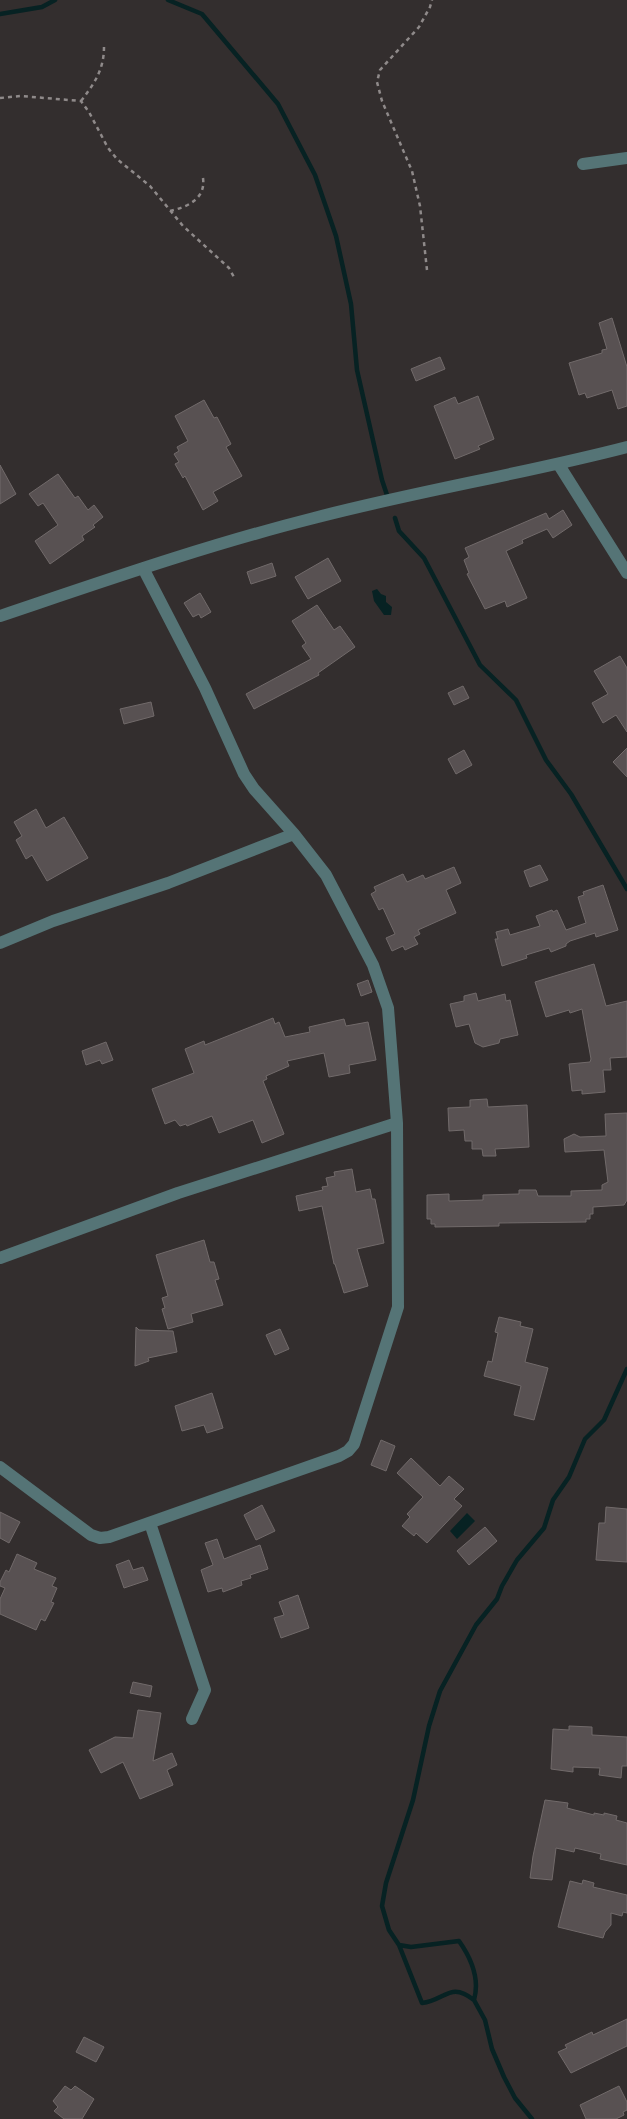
<svg xmlns="http://www.w3.org/2000/svg" width="627" height="2119" font-family="Lato,sans-serif">
<style>
.water{fill:#072223}
.lines{fill:none;stroke-linecap:round;stroke-linejoin:round}
.stream{stroke:#072223;stroke-width:4.5}
.building{fill:#585152;stroke:#716a6a}
.path{stroke:#8f8a8a;stroke-width:2.5;stroke-dasharray:4 4;stroke-linecap:butt}
.street{stroke:#557476;stroke-width:12}
</style>
<rect width="100%" height="100%" fill="#332e2e"/>
<path class="water" d="M377,589L381,594L386,596V602L392,607L391,615H384L374,601L372,591Z
M467,1513L475,1521L457,1539L450,1531Z"/>
<g class="lines">
<path class="stream" d="M168,0L202,14L278,104L315,175L336,236L351,304L357,370L382,480L387,495
M0,14L42,7L55,0
M395,518L399,531L424,558L480,665L516,700L546,760L571,794L627,889
M399,1945L422,2003C446,2000 450,1981 474,2000
M532,2119L515,2098L504,2077L492,2049L485,2020L474,2000C480,1979 471,1958 459,1941L411,1947L399,1945L389,1930L382,1906L386,1883L413,1800L429,1726L440,1691L476,1625L497,1599L502,1586L517,1560L544,1528L553,1500L569,1477L585,1439L604,1420L627,1369"/>
</g>
<path class="building" d="M612,318L627,367V406L618,409L612,390L587,398L585,393L579,395L569,363L602,353V350L607,349L599,323Z
M440,357L445,369L416,381L411,369Z
M478,396L494,439L478,446L480,449L455,459L434,406L455,397L458,404Z
M204,400L214,418L217,417L231,444L226,447L242,476L213,492L218,501L203,510L185,476L183,478L175,464L179,462L174,454L179,451L177,447L188,441L175,416Z
M0,465L16,494L0,504Z
M58,474L75,498L78,496L88,510L94,505L103,517L93,525L95,527L82,536L84,540L50,564L35,541L58,525L43,503L38,506L29,494Z
M563,510L572,525L553,538L547,529L522,540L523,543L506,551L527,598L507,607L505,601L485,609L467,574L469,573L464,560L469,557L465,548L546,513L549,519Z
M328,558L341,581L308,599L295,577Z
M272,563L276,576L251,584L247,572Z
M200,593L211,612L201,618L199,614L193,617L184,603Z
M317,605L334,630L340,626L355,647L318,673L319,675L254,709L246,694L311,659L302,646L306,643L292,621Z
M620,656L627,668V732L616,715L603,723L592,703L608,694L594,671Z
M463,686L469,698L454,705L448,693Z
M151,702L154,716L124,724L120,709Z
M627,748V777L613,762Z
M464,750L472,765L456,774L448,759Z
M36,809L46,828L64,817L88,858L47,881L32,855L26,859L16,840L22,836L14,822Z
M540,865L548,880L530,887L524,871Z
M454,867L461,883L446,890L456,913L418,930L420,934L414,937L418,944L405,950L403,946L392,951L386,938L395,934L383,908L379,910L371,894L376,891L374,887L403,874L407,882L423,875L425,879Z
M603,885L618,930L596,937L595,933L570,941L566,944V946L551,952L549,948L526,955L527,958L502,966L495,939H498L496,932L508,929L510,935L540,926L536,916L552,910L553,912L557,910L566,930L586,923L578,897L584,895L583,892Z
M594,964L606,1006L627,1001V1057L610,1058L611,1070H603L605,1092L582,1094V1090L572,1091L569,1064L590,1062L591,1059L582,1009L570,1013L569,1010L546,1017L535,982Z
M368,980L372,992L361,996L357,984Z
M476,993L478,1001L505,994L506,1001L510,1000L518,1035L500,1039L499,1043L483,1047L475,1043L469,1024L456,1027L450,1004L464,1001V996Z
M273,1018L275,1024L279,1022L285,1037L310,1032L309,1027L344,1019L346,1026L368,1022L376,1060L349,1065L350,1073L329,1077L324,1053L287,1061L289,1066L266,1076L267,1079L263,1081L284,1134L262,1143L253,1120L219,1133L212,1116L187,1126L186,1124L180,1126L175,1120L165,1124L152,1089L194,1073L185,1049L204,1041L205,1045Z
M106,1042L113,1060L102,1064L100,1060L86,1065L82,1051Z
M487,1099L488,1107L527,1105L529,1147L495,1149L496,1156H483L482,1149H472V1141H465L464,1130L449,1131L448,1108L470,1107V1100Z
M627,1113V1200L624,1205L593,1207V1214H590V1219H586V1222L499,1223V1226L435,1227V1224H431V1219H427V1195L449,1194V1201L483,1200V1195L519,1194V1190H536L538,1196H571V1191L602,1190V1185L608,1182L604,1150L565,1152L564,1139L574,1134L580,1137L606,1136L605,1114Z
M352,1169L356,1192L370,1189L372,1199H375L384,1243L357,1249L368,1286L344,1293L335,1264H334L322,1206L299,1211L296,1196L323,1190L322,1187L328,1186L326,1178L335,1176L334,1172Z
M204,1240L210,1262H214L219,1279L215,1280L223,1305L191,1314L193,1322L168,1329L162,1309L165,1308L162,1298L168,1296L156,1255Z
M499,1317L521,1322L520,1326L533,1329L525,1362L548,1368L534,1420L514,1415L521,1386L484,1376L488,1361L492,1362L498,1333L495,1332Z
M136,1327L139,1330L173,1331L177,1352L148,1358L149,1361L135,1366Z
M280,1329L289,1349L275,1355L266,1335Z
M212,1393L223,1428L207,1433L204,1425L182,1431L175,1406Z
M381,1440L395,1446L386,1471L371,1465Z
M411,1458L440,1486L449,1476L464,1489L454,1499L462,1506L427,1543L416,1533L414,1536L402,1526L410,1517L407,1514L423,1497L397,1473Z
M262,1505L275,1531L256,1540L244,1515Z
M606,1507L627,1509V1562L596,1560L599,1523H605Z
M0,1512L20,1522L9,1543L0,1538Z
M485,1527L497,1541L469,1565L457,1551Z
M217,1539L224,1559L260,1545L268,1569L250,1575L251,1578L241,1581L242,1585L223,1592L222,1588L208,1592L201,1570L213,1565L205,1543Z
M17,1554L37,1563L34,1569L56,1578L52,1586L57,1588L51,1602L54,1603L45,1621L41,1619L36,1630L0,1614V1599L5,1588L0,1586V1582L6,1570L9,1572Z
M129,1560L133,1570L143,1567L148,1580L124,1588L116,1565Z
M298,1595L309,1628L281,1638L274,1618L284,1615L279,1602Z
M133,1682L152,1686L150,1697L130,1693Z
M138,1710L161,1713L153,1761L172,1753L177,1765L167,1770L173,1785L140,1799L123,1762L101,1773L89,1750L115,1737L133,1738Z
M569,1726L592,1727V1735L627,1737V1766H622L621,1778L599,1775L600,1768L573,1767V1772L551,1769L553,1729L569,1730Z
M545,1800L568,1803L567,1808L594,1815V1813L604,1815V1813L617,1816L616,1820L627,1823V1865L600,1859L601,1854L575,1848L574,1852L556,1848L552,1880L530,1878L533,1856Z
M583,1880L594,1883L593,1887L627,1895V1913L623,1912L622,1916L611,1913V1925L605,1932L603,1938L558,1927L570,1881L582,1884Z
M627,2019V2046L571,2073L558,2052L567,2048L565,2045L592,2032L593,2035Z
M84,2037L104,2047L96,2062L76,2052Z
M65,2086L71,2090L75,2086L94,2099L82,2119H64L54,2111L58,2107L53,2101Z
M619,2086L627,2102V2110L623,2112L624,2115L616,2119H586L580,2105Z"/>
<g class="lines">
<path class="path" d="M0,98L21,96L81,101L89,112L108,148L117,159L150,186L183,226L229,268L235,279
M81,101C94,84 104,70 104,47
M170,211C187,207 206,199 203,178
M427,270L420,206L412,171L382,101L377,82L380,70L419,27L430,7L432,0"/>
<path class="street" d="M583,164L627,158
M559,465L627,573
M0,616C104,581 207,545 314,518C417,491 523,474 627,447
M0,943L53,921L168,883L294,834
M0,1258L178,1193L397,1123
M0,1467L91,1535L100,1538L109,1537L339,1456L348,1451L354,1444L398,1307L397,1123L388,1008L373,965L326,875L294,834L254,789L244,774L205,688L143,568
M150,1523L205,1690L192,1719"/>
</g>
</svg>
